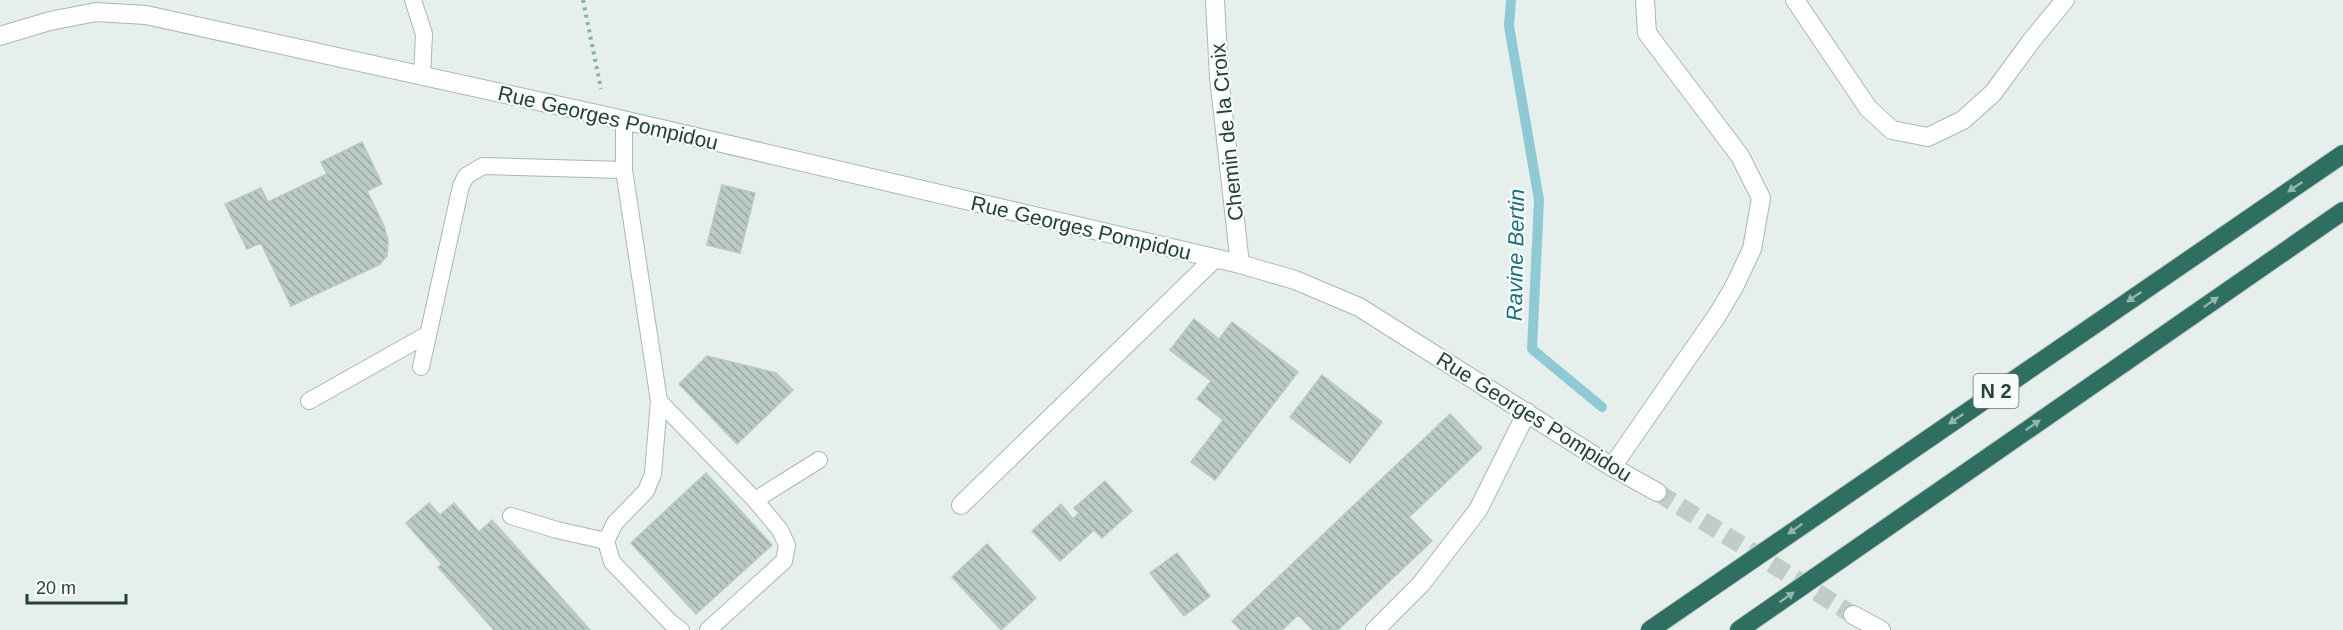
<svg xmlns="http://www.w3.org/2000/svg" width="2343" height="630" font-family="Helvetica,sans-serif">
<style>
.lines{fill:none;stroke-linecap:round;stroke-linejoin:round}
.stream{stroke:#8ec9d4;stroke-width:10}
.building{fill:url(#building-back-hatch);stroke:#b8c9c2;stroke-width:1.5}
.street-tunnel{stroke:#bfccc8;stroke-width:18;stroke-dasharray:18 9;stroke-linecap:butt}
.lane-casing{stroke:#a8b8b2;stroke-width:18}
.street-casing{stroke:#a8b8b2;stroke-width:20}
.highway-casing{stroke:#c2cac8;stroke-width:20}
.path{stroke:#86b3a5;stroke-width:4;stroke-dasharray:3 4.5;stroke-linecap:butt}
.lane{stroke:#fff;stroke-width:16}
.street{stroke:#fff;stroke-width:18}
.highway{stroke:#2f6f62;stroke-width:18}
.oneway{fill:#93b5ae}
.labels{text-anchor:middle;stroke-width:4.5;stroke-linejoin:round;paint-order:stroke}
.shield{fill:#f7fbf9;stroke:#637a73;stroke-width:1.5}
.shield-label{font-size:20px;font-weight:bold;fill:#24423a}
.street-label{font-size:21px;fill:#24423a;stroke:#f7fbf9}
.water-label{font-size:22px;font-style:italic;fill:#1c6f80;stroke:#f7fbf9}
</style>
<defs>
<pattern id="building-back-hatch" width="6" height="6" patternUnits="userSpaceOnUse" patternTransform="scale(1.5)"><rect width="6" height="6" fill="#bbcac4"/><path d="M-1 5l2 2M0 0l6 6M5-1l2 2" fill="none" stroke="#98a6a0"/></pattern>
</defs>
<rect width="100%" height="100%" fill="#e6efeb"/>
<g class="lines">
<path class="stream" d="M1511,0L1509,26L1539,200L1532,349L1602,407"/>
</g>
<path class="building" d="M362,142L382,184L367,191L384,226L388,241L387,256L379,265L291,306L261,243L247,249L225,204L261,188L268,202L327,174L321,162Z
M722,185L755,193L740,253L707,245Z
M1194,319L1219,339L1232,322L1298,372L1215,480L1191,462L1223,420L1197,399L1211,381L1170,350Z
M707,356L776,373L793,390L737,444L679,384Z
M1322,375L1382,422L1350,463L1290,417Z
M1450,414L1482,448L1409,517L1432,541L1338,630H1313L1298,615L1282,630H1241L1232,621Z
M706,473L772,545L696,614L631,543Z
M1105,481L1132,511L1102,538L1094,530L1060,561L1032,531L1061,504L1073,519L1079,513L1074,508Z
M429,503L440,515L454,503L479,532L492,520L590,630H494L438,567L442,564L406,523Z
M987,544L1036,598L1001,630L952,577Z
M1177,553L1210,596L1184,616L1150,573Z"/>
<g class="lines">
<path class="street-tunnel" d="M1657,492L1853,615"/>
<g class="lane-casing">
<path id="lane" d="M413,0L424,34L422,76
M624,121V170L659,401L653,474L646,491L615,523L606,541L612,562L670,622L681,630
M421,367L461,186L466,176L483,166L624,170
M309,401L428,334
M659,401L755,500L819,460
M511,516L557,530L606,541
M708,630L784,561L787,545L780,530L755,500"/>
</g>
<g class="street-casing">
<path id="street" d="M1215,0L1219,77L1240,264
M1795,0L1868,108L1892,130L1928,137L1963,120L1993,93L2032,40L2065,0
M0,36L50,21L96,12L146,15L606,116L1240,264L1295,280L1359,307L1612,467L1657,492
M1612,467L1718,314L1734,287L1752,249L1761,198L1740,156L1647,33L1645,0
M961,505L1214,259
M1853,615L1881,630
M1375,630L1421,584L1478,510L1527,412"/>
</g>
<g class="highway-casing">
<path id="highway" d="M1650,630L2343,154
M1739,630L2343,211"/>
</g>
<path class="path" d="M583,0L601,89"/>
<use href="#lane" class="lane"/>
<use href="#street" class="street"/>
<use href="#highway" class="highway"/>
</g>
<defs><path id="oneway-solid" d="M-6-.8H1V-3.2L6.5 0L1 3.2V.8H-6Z" transform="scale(1.5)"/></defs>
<g class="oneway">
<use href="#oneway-solid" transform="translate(2295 187) rotate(146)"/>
<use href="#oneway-solid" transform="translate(2134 297) rotate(146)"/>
<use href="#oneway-solid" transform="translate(2211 302) rotate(-35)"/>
<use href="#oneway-solid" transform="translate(1956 419) rotate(146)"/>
<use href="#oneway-solid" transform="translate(2033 425) rotate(-35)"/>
<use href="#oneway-solid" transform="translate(1795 529) rotate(145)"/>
<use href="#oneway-solid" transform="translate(1787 597) rotate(-35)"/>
</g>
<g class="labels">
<rect class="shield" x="1973.5" y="374" width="45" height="34" rx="4.5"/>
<g class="shield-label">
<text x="1996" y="398">N 2</text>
</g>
<g class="street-label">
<text transform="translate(608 118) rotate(13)" y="7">Rue Georges Pompidou</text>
<text transform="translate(1227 132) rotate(-96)" y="7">Chemin de la Croix</text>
<text transform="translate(1081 228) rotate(13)" y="7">Rue Georges Pompidou</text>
<text transform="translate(1534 417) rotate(32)" y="7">Rue Georges Pompidou</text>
</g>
<g class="water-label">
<text transform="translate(1515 255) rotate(-89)" y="8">Ravine Bertin</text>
</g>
</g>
<path d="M27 594v9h99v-9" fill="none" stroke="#24423a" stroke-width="3"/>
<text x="36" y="594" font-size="18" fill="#24423a" stroke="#f7fbf9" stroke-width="4.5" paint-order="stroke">20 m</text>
</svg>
